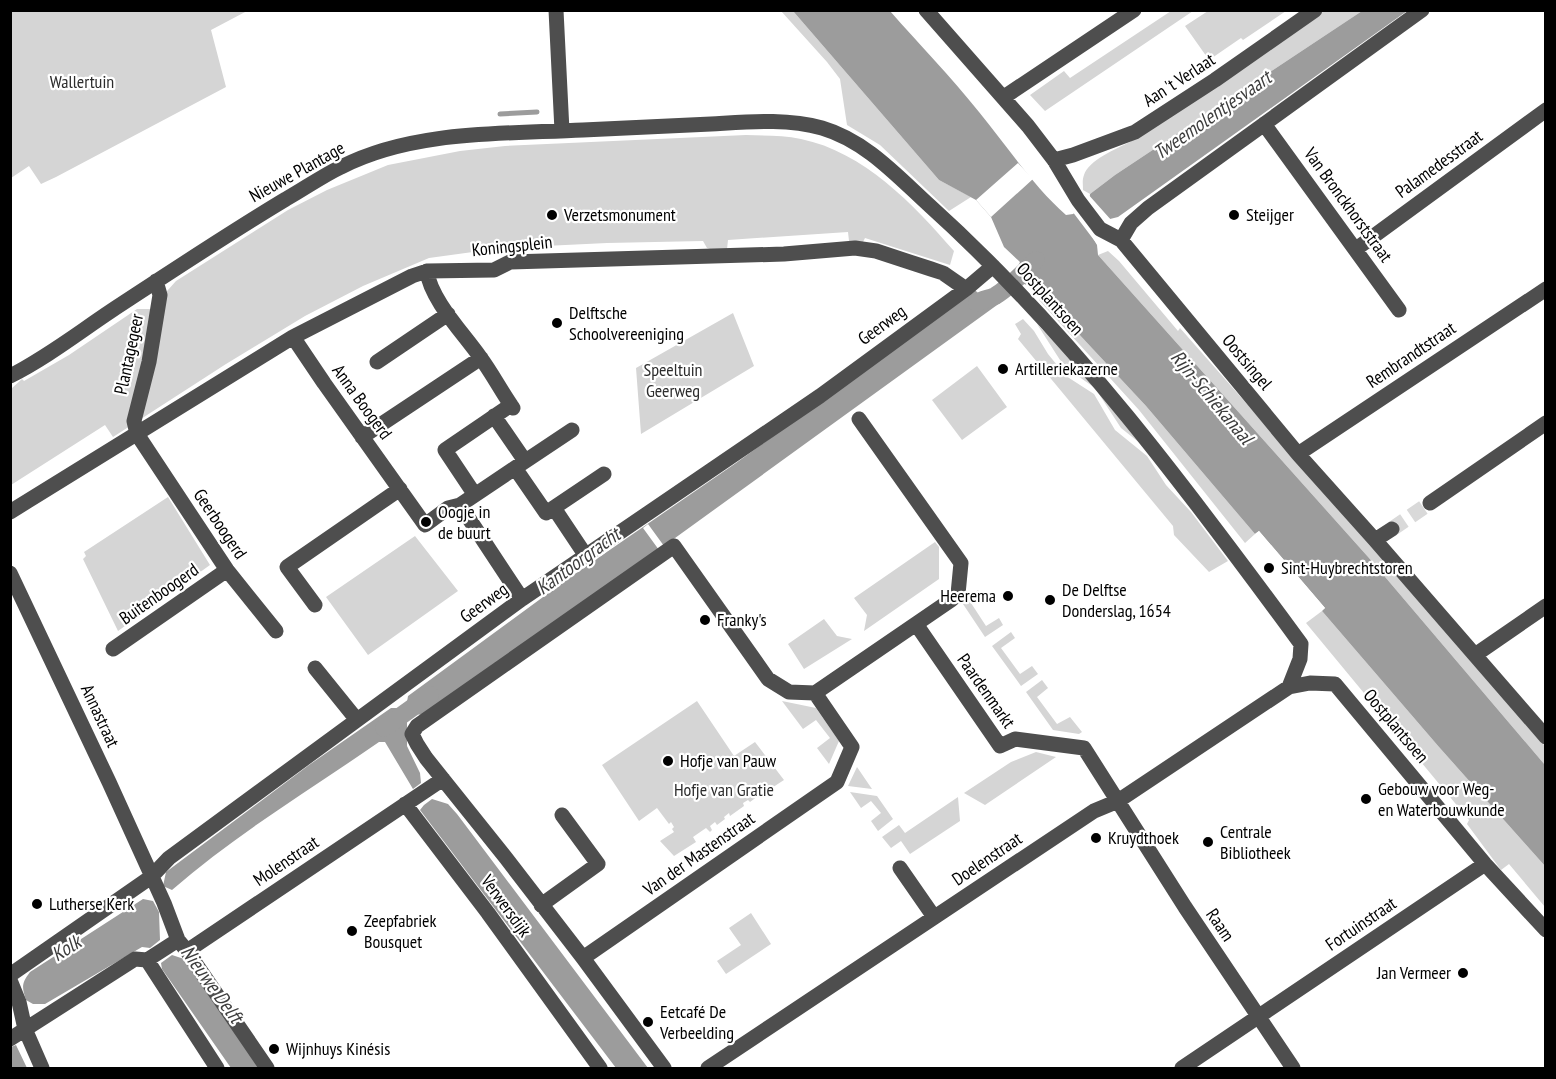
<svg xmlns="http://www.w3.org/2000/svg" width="1556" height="1079" font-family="'PT Sans Narrow',sans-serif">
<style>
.green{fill:#d5d5d5}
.water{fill:#9c9c9c}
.pier{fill:#fff}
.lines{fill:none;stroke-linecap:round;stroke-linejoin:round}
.stream{stroke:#9c9c9c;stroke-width:5}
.canal{stroke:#9c9c9c;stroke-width:18}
.minor-tunnel{stroke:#d9d9d9;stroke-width:15;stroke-dasharray:15 8;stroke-linecap:butt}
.minor{stroke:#4e4e4e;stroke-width:15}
.poi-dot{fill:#000;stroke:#fff;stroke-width:2}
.labels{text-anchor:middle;stroke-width:4.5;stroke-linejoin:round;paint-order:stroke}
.street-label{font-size:18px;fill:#000;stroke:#fff}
.park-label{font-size:18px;fill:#2c2c2c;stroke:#fff}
.poi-label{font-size:18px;fill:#000;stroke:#fff;text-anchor:start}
.water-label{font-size:20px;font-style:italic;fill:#3d3d3d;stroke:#fff}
</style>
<rect width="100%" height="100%" fill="#fff"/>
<path class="green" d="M11,10H247V11L211,30L226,87L56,177L41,184L29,166L11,178Z
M781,11H793L939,180L971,197L949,211L880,145L847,125L840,79L827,62Z
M1171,11H1193L1045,111L1030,95L1064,71L1070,78Z
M1208,11V10L1286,11L1243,40L1241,38L1209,60L1185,26Z
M1324,11H1362L1115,175L1090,194L1083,190C1083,185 1082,180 1084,175C1089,160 1116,149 1130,142Z
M746,135C764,136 783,135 801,139C864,152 913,204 954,251L950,265L865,238L863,242L849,241L848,232L728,240L727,249L713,250L707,248L703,241L607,243L502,248L429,258L363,286L305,316L226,364L113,437L105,425L11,485V389L22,379L24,381L69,355L137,309H151L176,281L288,210L327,190L388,165L460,151L505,146Z
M1108,251L1119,261L1178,331L1180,328L1472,660L1545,746V765L1369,558L1098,255Z
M1040,295L1049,302L1146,406L1255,534L1245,543L1139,410L1039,300Z
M733,313L754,366L641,434L636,368Z
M1023,319L1034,331L1048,354L1066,376L1094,394L1115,430L1147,456L1166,485L1191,512L1228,561L1209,572L1174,535L1173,526L1018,339L1021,334L1015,324Z
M1037,324L1095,385L1146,448L1121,428L1095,388L1075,374L1060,360Z
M977,366L1007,407L962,440L932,400Z
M168,497L210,565L118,631L83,559L86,556L84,552Z
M415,536L458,591L368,655L326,597Z
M935,542L939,547V579L864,631L867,615L854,598Z
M978,590L982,595L971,603L986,626L999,618L1003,625L985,637L961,601Z
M1322,611L1439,747L1545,866V907L1509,864L1501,870L1467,824L1469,820L1306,623Z
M824,619L837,636L852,639L804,669L788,644Z
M1011,632L1015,638L1001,648L1020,674L1032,666L1038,674L1021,686L992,646Z
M1042,680L1048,688L1037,697L1057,724L1070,717L1082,732L1079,734L1053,730L1026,692Z
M697,701L734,756L755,742L784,780L767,791L765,788L756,793L758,796L750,802L748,800L743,803L744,806L730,816L729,813L724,817L725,819L717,825L715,822L710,826L712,830L710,832L706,828L693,837L696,842L674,856L660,841L674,832L672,829L674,827L671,822L669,824L657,808L639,821L602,765Z
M782,701L816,708L839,741L829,764L817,748L830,738L816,720L803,729Z
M1036,752L1056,757L985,805L964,793L1011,762Z
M857,767L872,789L848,786Z
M850,792L877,796L893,819L878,831L871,821L881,813L871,801L861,808Z
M958,797L960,821L910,854L901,841L891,848L882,837L899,825L905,833Z
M751,913L771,944L726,974L717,961L741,945L729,928Z"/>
<path class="water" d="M793,11H890C919,44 951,77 979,112C1007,146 1033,186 1066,215L1073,214L1089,201L1090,194L1115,175L1362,11H1407L1118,217L1110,219L1101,216L1090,233L1097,245L1098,255L1369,558L1545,765V866L1439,747L1322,611L1325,608L1259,531L1255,534L1146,406L1049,302L1040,295L1036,288L1024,284L1015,273L1020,262L1004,247L991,217L976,200L939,180Z
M995,288L1004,300L664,546L423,715L415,714L407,702L408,696L569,578L736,463L975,290L981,296Z
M391,708H398L407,720V746L420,773L421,783L413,789L385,742H379C310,790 236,834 172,890L163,886L166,872L178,863L309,765Z
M432,799L448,804L457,814L648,1068H616L420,810L424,805Z
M143,899L153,901L159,912L160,940L150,948L142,947L45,1004H33L26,1000C22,987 21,984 30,972Z
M172,955L184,959L259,1068H231L162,969L161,963Z
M16,1045L27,1068H11V1047Z"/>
<path class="pier" d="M1018,163L1033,179L991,217L976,200Z
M1087,193L1112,221L1110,222L1103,220L1093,233L1099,242L1097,244L1072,211L1086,199Z
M648,524L664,546L659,550L643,528Z
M1259,531L1325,608L1319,612V610L1321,607L1271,550V546L1255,534Z"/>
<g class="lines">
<path class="stream" d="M500,114L537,112"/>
<path class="canal" d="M977,303C982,299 989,299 995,296C1010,287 1024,272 1036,260
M384,728L430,695"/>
<path class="minor-tunnel" d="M1392,529L1430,503"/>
<path class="minor" d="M556,10L562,131
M926,10L1028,126L1054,160L1078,200L1100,229L1121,240L1298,454L1375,540L1546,737
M1004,97L1134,10
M1264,124L1399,310
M1054,160L1073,155L1135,132L1215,80L1315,10
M1121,240L1131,223L1148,208L1422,10
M1356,249L1546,110
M427,271C430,299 464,334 480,357C492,373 501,391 513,408
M156,281L160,295L149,362L134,421L137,434L227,570L276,631
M293,337L324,383L425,525L448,508L460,505L515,468
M377,362L448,314
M10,376C46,358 78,333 111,311C169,273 226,235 286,199C304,189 322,176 341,167C413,130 503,134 583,130C626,128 668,126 711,124C747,122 786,118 822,128C866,141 897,176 930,206C1073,335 1188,490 1301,644L1300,659L1289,687
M494,416L525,461
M572,430L515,468L546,513L604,474
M362,437L481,358
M1298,454L1546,289
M475,495L445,450L511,405
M1430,503L1546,423
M460,505L522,599
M554,508L586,556
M10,512L293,337L412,276L427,271L494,270L510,262L784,254L855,248L876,251L931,269L943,273L966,289
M1375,540L1392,529
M10,573L109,782L164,903L178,940L187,951L267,1068
M315,605L287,567L400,489
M916,624L1000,746L1015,739L1084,748L1185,907L1293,1068
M113,649L227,570
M1475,655L1546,606
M315,668L357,720
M405,804L488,913L600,1068
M900,868L934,917
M541,905L598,864L562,815
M187,951L443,779
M583,958L837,782L852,747L815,693
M147,960L217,1068
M10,975L151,877L169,858L522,599L820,396L966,289L993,266
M10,980L19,1002L25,1029L42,1068
M10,1039L135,959L147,960L178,940
M664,1068L583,958L506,858L426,758L417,744L412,734L417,726L674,546L768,679L789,692L815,693L951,600L958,594L961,563L859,419
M708,1068L1094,811L1118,801L1289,687L1310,683L1335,684L1485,864L1546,930
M1182,1068L1485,864"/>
</g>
<g class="poi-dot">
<circle cx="552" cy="215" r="6"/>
<circle cx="1234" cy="215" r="6"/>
<circle cx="557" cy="323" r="6"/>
<circle cx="1003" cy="369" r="6"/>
<circle cx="426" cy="522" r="6"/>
<circle cx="1269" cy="568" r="6"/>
<circle cx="1008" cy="596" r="6"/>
<circle cx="1050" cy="600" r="6"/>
<circle cx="705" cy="620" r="6"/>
<circle cx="668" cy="761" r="6"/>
<circle cx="1366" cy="799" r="6"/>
<circle cx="1096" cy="838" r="6"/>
<circle cx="1208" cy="842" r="6"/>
<circle cx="37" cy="904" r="6"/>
<circle cx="352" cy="931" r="6"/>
<circle cx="1463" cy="973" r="6"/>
<circle cx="648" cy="1022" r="6"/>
<circle cx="274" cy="1049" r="6"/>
</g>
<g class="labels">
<g class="street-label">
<text transform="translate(1179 80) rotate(-33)" y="6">Aan 't Verlaat</text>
<text transform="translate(1439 164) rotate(-36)" y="6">Palamedesstraat</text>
<text transform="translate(297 172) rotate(-29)" y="6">Nieuwe Plantage</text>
<text transform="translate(1348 205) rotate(54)" y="6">Van Bronckhorststraat</text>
<text transform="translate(512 246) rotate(-6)" y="6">Koningsplein</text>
<text transform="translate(1050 299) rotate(48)" y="6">Oostplantsoen</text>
<text transform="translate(882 325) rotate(-36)" y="6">Geerweg</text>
<text transform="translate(129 354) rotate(-78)" y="6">Plantagegeer</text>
<text transform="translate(1411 355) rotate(-34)" y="6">Rembrandtstraat</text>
<text transform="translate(1247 362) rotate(50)" y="6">Oostsingel</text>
<text transform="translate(362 402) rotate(54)" y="6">Anna Boogerd</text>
<text transform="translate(220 524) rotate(56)" y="6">Geerboogerd</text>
<text transform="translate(159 594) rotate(-35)" y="6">Buitenboogerd</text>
<text transform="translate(484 603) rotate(-36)" y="6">Geerweg</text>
<text transform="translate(986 691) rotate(55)" y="6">Paardenmarkt</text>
<text transform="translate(100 716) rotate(65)" y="6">Annastraat</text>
<text transform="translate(1396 726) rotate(50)" y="6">Oostplantsoen</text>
<text transform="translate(699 854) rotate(-35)" y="6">Van der Mastenstraat</text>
<text transform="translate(987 859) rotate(-34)" y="6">Doelenstraat</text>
<text transform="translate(286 861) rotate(-34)" y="6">Molenstraat</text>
<text transform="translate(506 906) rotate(54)" y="6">Verwersdijk</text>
<text transform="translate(1361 924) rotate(-34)" y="6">Fortuinstraat</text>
<text transform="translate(1220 925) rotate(56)" y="6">Raam</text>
</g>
<g class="park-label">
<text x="82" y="88">Wallertuin</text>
<text x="673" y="376">Speeltuin<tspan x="673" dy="21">Geerweg</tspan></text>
<text x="724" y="796">Hofje van Gratie</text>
</g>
<g class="poi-label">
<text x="564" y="221">Verzetsmonument</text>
<text x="1246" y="221">Steijger</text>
<text x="569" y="319">Delftsche<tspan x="569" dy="21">Schoolvereeniging</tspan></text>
<text x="1015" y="375">Artilleriekazerne</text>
<text x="438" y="518">Oogje in<tspan x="438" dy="21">de buurt</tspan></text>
<text x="1281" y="574">Sint-Huybrechtstoren</text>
<text x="1062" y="596">De Delftse<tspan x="1062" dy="21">Donderslag, 1654</tspan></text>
<text x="996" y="602" text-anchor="end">Heerema</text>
<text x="717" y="626">Franky's</text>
<text x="680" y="767">Hofje van Pauw</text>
<text x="1378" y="795">Gebouw voor Weg-<tspan x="1378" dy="21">en Waterbouwkunde</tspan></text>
<text x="1220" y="838">Centrale<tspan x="1220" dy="21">Bibliotheek</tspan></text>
<text x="1108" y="844">Kruydthoek</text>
<text x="49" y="910">Lutherse Kerk</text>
<text x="364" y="927">Zeepfabriek<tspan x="364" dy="21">Bousquet</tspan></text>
<text x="1451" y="979" text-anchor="end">Jan Vermeer</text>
<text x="660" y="1018">Eetcafé De<tspan x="660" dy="21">Verbeelding</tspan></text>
<text x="286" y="1055">Wijnhuys Kinésis</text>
</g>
<g class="water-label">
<text transform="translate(1212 115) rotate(-35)" y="7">Tweemolentjesvaart</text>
<text transform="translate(1212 397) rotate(50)" y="7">Rijn-Schiekanaal</text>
<text transform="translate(578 561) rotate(-36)" y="7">Kantoorgracht</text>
<text transform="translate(66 948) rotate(-32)" y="7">Kolk</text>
<text transform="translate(212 984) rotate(54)" y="7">Nieuwe Delft</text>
</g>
</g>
<rect width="1556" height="1079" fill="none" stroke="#000000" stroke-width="24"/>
</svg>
